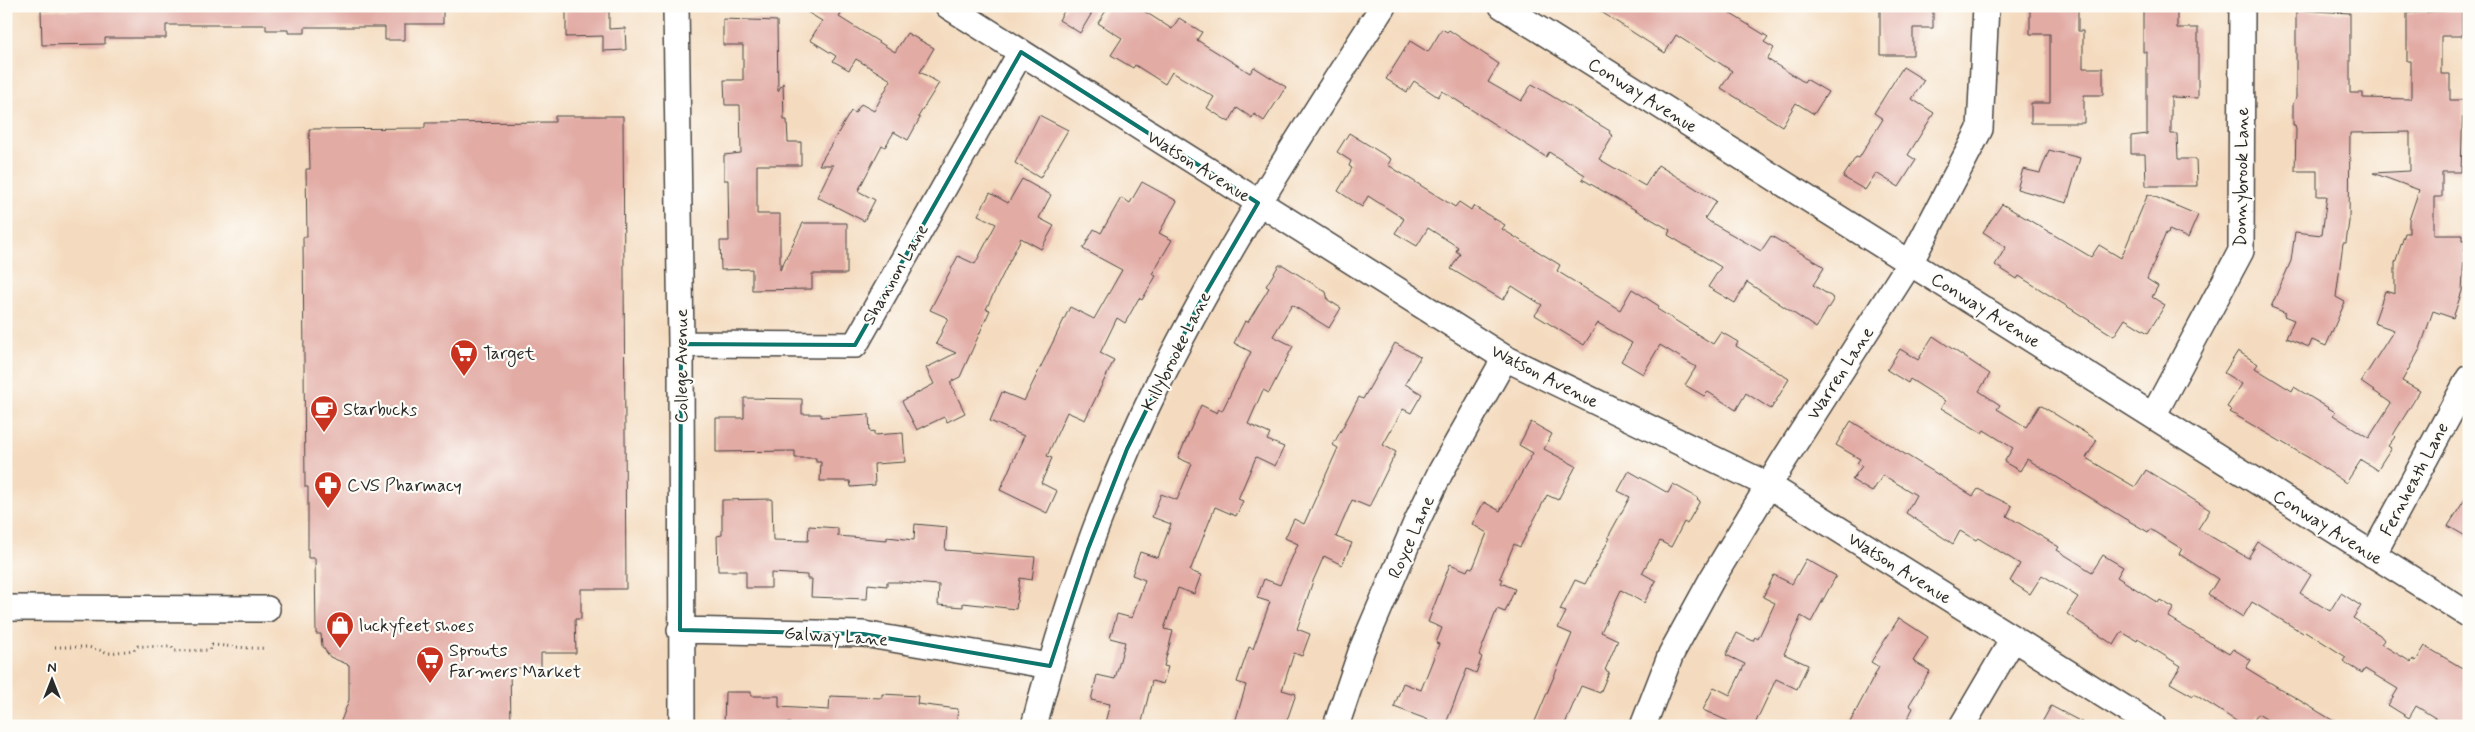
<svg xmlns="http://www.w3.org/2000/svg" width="2475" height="732" font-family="Mynerve,sans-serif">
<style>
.building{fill:#e2aba4}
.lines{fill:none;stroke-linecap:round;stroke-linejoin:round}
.minor-casing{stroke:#494541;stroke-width:28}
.path{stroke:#494541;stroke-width:3;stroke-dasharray:1 4;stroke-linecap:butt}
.minor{stroke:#fff;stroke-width:25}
.marked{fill:none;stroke:#0f766e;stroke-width:4;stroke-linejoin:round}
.labels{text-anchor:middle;stroke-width:4.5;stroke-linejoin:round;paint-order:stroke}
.street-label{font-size:18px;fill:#2b2b2b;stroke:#fdfcf7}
.poi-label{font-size:18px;fill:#2b2b2b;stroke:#fdfcf7;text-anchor:start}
</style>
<rect width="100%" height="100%" fill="#fdfcf7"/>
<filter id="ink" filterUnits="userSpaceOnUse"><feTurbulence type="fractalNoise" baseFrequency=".02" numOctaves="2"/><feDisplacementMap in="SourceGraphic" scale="10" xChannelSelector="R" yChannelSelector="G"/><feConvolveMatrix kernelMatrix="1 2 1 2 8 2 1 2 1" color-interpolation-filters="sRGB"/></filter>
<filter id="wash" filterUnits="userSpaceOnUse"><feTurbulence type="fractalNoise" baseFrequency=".0096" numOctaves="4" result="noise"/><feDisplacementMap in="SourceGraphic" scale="20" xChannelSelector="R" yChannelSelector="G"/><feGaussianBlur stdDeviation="1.12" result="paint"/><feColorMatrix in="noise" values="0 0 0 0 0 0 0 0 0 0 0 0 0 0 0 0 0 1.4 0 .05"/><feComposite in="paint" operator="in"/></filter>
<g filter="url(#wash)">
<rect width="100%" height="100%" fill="#f4dbbf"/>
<g id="blocks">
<path class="building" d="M82,6H443V24H405V40H385V27H305V33H288V30H266V25H166V38H105V44L42,45L41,10H82Z
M566,6H604V11H609V29L625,28L626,50L603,51V36L566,37Z
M797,6H846L839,17L895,52L907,33L934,48L920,72L939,83L918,117L920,118L908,140L894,132L885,147L882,145L858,191L875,200L864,221L817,197L833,165H819L851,111L855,113L861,104L874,111L891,80L856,59L849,70L833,61L836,56L810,40L822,21Z
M1067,6H1096L1080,33L1059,20Z
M1109,6H1136L1172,29L1179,18L1202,32L1197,40L1250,73L1254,67L1286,87L1264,121L1254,114L1252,118L1237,108L1229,122L1207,108L1214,97L1172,72L1165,84L1135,65L1133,68L1111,55L1122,38L1098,23Z
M1592,6H1718L1768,37L1764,42L1774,48L1767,59L1804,82L1806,79L1828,92L1814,114L1796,103L1782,126L1721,88L1732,71L1676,35L1665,53Z
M1880,6H1933V28H1913V55H1880Z
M2030,6H2078V31H2083V68H2103V95H2084V123H2031V103H2050V34H2030Z
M2143,6L2177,7V28H2198V98L2171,97V134H2177L2178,159H2196L2197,186H2146L2145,154H2131V136L2147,134V52H2143Z
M2296,10L2350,13V93H2363V98L2411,99V61H2407V13L2462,10V36H2441V74H2450V100H2463L2461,172H2442V197H2434V235H2462V240H2465L2462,291L2453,318L2433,311L2420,349L2402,381L2420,391L2393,435L2395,437L2388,446L2391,448L2377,470L2361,460L2346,483L2309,458L2230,412L2232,410L2227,407L2242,384L2224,373L2238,351L2258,364L2255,368L2292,391L2294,387L2335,412L2333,415L2369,438L2391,403L2361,382L2394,330L2374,323L2385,291L2395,294V263L2405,233H2409V220L2419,190L2373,173L2410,171V132L2350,133L2349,221L2346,243H2343L2336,297L2345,302L2326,346L2312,340L2309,347L2286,338L2294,320L2284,316L2286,313L2271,307L2291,261L2295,232L2322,235L2327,196H2317V171H2295L2296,130L2295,125H2293V104L2296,98Z
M723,19L777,21L778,91L783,83L784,120H787L788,142H801V165H757V214H780V270L803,223H847V274H812V289L752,290V269L721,270L720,241H729L728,180H724V155L741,153L740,105H725L724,80H743V45H723Z
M1442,29L1447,32L1449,30L1499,64L1488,82L1521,101L1532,84L1610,131L1609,133L1613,136L1599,159L1645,186L1658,165L1716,201L1705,218L1710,222L1761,251L1771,236L1820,264L1824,268L1813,285L1832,297L1833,300L1816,328L1747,282L1735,303L1708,287L1721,267L1668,235L1670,230L1582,179L1585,175L1549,152L1546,157L1442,91L1438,97L1414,81L1407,92L1386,79L1410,41L1428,52Z
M1903,67L1924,80L1912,99L1934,113L1908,155L1916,160L1899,187L1876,173L1865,190L1843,177L1856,157L1859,158L1883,119L1874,113Z
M1039,115L1068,130L1040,178L1015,163Z
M555,116H623L626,589H581V619H575L576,653H541V668H510L511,726H339L349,700V665L330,657L322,646L321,634H316L315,558H308V487H305L303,237H307L306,169H310L309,129L425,128V123L555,122Z
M1349,133L1391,159L1388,165L1455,207L1459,202L1471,210L1473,206L1505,225L1502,229L1560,265L1557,271L1620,310L1632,289L1659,306L1657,309L1713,344L1721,332L1738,342L1736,346L1789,379L1771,409L1746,393L1736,410L1708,392L1704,396L1685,385L1696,367L1660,345L1643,374L1621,361L1632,343L1598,323L1584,345L1535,315L1542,305L1512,286L1503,300L1451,269L1460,254L1456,251L1458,247L1428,228L1417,246L1395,233L1404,219L1368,196L1362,207L1338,191L1352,168L1349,166L1351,161L1337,152Z
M2049,150L2080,158L2067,203L2017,189L2023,169L2040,173Z
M1022,179L1051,195L1039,218L1054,226L1041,249L1021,238L986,309L990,310L960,377L950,382L965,413L947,422L944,417L917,430L902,401L934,384L926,368L956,353L936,344L948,318L930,310L958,256L975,264L996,224L978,215L990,193L1008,203Z
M1142,182L1177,201L1159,233L1172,240L1152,274L1156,276L1142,300L1139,298L1125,323L1117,318L1100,353L1114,360L1085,420L1067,412L1047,456L1052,458L1041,483L1057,491L1047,513L1000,490L1024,436L990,421L1002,392L1024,401L1070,307L1094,319L1122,270L1083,249L1094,229L1101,233L1121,198L1130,203Z
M2148,194L2198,215L2188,238L2169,230L2168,234L2166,233L2147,279L2158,286L2152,297L2165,305L2148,333L2125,319L2114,336L2019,276L2017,279L1995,265L2006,247L1983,232L2002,204L2091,257L2099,245L2121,258Z
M1279,265H1283L1326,292L1328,300L1341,308L1329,328L1292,305L1273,336L1293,346L1269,393L1263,390L1248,424L1270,434L1267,440L1284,447L1275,466L1256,457L1238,499L1243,501L1236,516L1215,507L1190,571L1201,575L1194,594L1178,588L1164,629L1173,631L1164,666L1168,667L1163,684L1152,681L1141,726H1104L1110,704L1091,700L1097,675L1115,679L1125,642L1110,638L1117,614L1132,618L1145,580L1132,575L1140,552L1158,558L1171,524L1152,517L1161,494L1177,500L1192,464L1178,458L1201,405L1217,413L1219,409L1222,411L1251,352L1234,343L1245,321L1248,322L1269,288L1266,286Z
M1933,336L1990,374L1979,391L2000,405L1997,409L2026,427L2040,405L2097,440L2086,458L2135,487L2146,470L2210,510L2198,529L2248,558L2258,542L2311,575L2300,593L2330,611L2341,593L2361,606L2353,618L2380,635L2384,640L2381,644L2411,662L2413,659L2416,661L2425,646L2469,672V726H2448L2416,706L2409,718L2388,705L2398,689L2365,669L2362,673L2343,661L2346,657L2305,631L2303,633L2252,602L2243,617L2208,595L2218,579L2179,554L2182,549L2150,529L2148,532L2122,517L2027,459L2020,471L2004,462L2013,448L1984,430L1982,433L1941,408L1945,401L1910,379L1908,383L1887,370L1900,349L1918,360Z
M1395,343L1420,357L1405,384L1422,394L1411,413L1403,409L1383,445L1396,452L1369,507L1352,500L1336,537L1352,543L1342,565L1324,556L1313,581L1297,629L1310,634L1302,656L1294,653L1282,690L1296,694L1285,726H1234L1246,685L1237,682L1249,647L1253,649L1270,602L1257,598L1264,579L1280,585L1298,544L1285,538L1294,519L1304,524L1338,448L1333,445L1359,397L1363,399Z
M744,398L802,399V414H821V417L869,414L870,432L874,431V435L903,433L905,462L874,464L875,485L851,487L850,481H820L821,462H816V458H795V451L716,452V418H744Z
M1851,421L1973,496L1978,489L2012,506L2007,516L2059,547L2057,550L2092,572L2103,555L2123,567L2117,577L2158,603L2160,600L2174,608L2168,617L2229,654L2233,649L2251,660L2246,668L2342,726H2277L2258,714L2250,726H2244L2194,694L2193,696L2170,683L2181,666L2138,639L2137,641L2122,632L2114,645L2067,614L2078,597L2042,575L2030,594L2010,581L2020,564L1978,538L1976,540L1960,531L1953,544L1906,513L1916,495L1883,475L1872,492L1852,480L1862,466L1857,463L1860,459L1836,445Z
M1531,422L1552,434L1544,449L1576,466L1558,500L1547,495L1520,547L1514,544L1500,578L1503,579L1501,583L1515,589L1505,612L1497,609L1479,655L1482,657L1476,673L1467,669L1445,726L1394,707L1403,683L1421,690L1439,644L1436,643L1442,628L1428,622L1450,564L1467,571L1469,567L1473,568L1487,533L1472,524L1484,502L1500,511L1533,453L1519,445Z
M1629,471L1668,493L1673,484L1698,498L1697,499L1700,501L1687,524L1684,522L1671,547L1660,541L1642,573L1656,581L1644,603L1621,590L1601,632L1618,640L1605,670L1609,672L1600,693L1581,686L1564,726H1533L1572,634L1558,628L1566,612L1560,610L1575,580L1585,584L1610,538L1608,537L1630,497L1618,491Z
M2469,493V538L2448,526Z
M772,499L773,540L808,541L809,526L838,528V536L887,540V537L914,540L915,524L947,527L945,550L1035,557L1032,580L1020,578L1016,609L963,603V607L938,605L939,585L899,582H887V586L868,584L867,599L811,597L812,579H807V575L771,573V588H746V571H718L717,536L722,535V500Z
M1806,559L1836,576L1811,622L1801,616L1784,654L1808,665L1797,689L1776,679L1754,726H1739L1703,710L1714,687L1730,695L1745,664L1726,655L1737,633L1753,641L1755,637L1758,639L1775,603L1763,597L1774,575L1792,584Z
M1899,618L1928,637L1913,661L1930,671L1909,705L1913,708L1904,726H1848L1879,667L1871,662Z
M725,692H751V696H779V707L829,710L830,696L882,698V694L918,696L917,704L958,709L956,726H790L791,723L724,726Z
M2051,706L2089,726H2040Z"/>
</g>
</g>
<g filter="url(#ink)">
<use href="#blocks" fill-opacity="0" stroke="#494541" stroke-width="1"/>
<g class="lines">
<g class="minor-casing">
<path id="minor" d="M676,6L681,344L682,726
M948,6L1505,358L1768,485L2153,726
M1502,6L2469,615
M681,344L855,345L1021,52
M2153,416L2241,251L2242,6
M2373,555L2469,378
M6,608L267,609
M680,630L863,634L1050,666
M1034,726C1064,610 1103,495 1156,388C1221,255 1304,131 1383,6
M1336,726L1362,649L1416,523L1440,473L1505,358
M1643,726L1671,654L1712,579L1784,460L1910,263L1980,129L1986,6
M1962,726L2013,639"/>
</g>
<path class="path" d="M55,647H88L110,653L134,650L138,646L172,647L175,651L210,650L212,645C231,646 247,649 266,648"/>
<use href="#minor" class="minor"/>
</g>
</g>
<path class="marked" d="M1021,52L1258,203L1198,306L1127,449L1088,549L1050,666L863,634L680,630L681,344L855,345Z"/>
<defs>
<g id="supermarket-pin" transform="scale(1.4375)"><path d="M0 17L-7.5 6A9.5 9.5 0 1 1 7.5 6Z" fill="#c8321e" stroke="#fdfcf7"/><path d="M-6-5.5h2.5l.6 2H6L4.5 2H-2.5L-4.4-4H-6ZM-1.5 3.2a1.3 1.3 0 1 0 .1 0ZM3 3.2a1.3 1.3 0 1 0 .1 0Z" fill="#fff"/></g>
<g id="cafe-pin" transform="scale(1.4375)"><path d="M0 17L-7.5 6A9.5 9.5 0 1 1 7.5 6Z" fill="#c8321e" stroke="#fdfcf7"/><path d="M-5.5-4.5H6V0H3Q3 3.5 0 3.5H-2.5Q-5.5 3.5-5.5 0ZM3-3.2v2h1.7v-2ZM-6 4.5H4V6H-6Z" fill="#fff"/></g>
<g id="pharmacy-pin" transform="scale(1.4375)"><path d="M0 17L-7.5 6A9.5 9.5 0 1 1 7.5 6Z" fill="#c8321e" stroke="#fdfcf7"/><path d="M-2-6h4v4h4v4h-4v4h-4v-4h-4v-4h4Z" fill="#fff"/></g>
<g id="shop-pin" transform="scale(1.4375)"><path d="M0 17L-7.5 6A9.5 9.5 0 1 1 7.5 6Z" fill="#c8321e" stroke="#fdfcf7"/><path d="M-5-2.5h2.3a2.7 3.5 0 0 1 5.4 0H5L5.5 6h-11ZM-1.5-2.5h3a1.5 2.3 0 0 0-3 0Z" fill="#fff"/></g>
</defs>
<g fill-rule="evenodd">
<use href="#supermarket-pin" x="464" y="353"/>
<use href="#cafe-pin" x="324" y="409"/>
<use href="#pharmacy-pin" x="328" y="485"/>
<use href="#shop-pin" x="340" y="625"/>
<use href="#supermarket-pin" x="430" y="660"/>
</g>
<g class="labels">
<g class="street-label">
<text transform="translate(1643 95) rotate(32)" y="6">Conway Avenue</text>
<text transform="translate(1199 166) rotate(32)" y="6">Watson Avenue</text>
<text transform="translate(2241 177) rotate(-89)" y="6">Donnybrook Lane</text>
<text transform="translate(895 274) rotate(-60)" y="6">Shannon Lane</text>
<text transform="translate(1986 310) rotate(32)" y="6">Conway Avenue</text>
<text transform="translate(1176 351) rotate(-63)" y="6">Killybrooke Lane</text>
<text transform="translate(681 366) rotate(-90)" y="6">College Avenue</text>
<text transform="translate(1840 373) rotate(-57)" y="6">Warren Lane</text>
<text transform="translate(1545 376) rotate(27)" y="6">Watson Avenue</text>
<text transform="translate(2414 479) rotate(-62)" y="6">Fernheath Lane</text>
<text transform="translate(2328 527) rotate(32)" y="6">Conway Avenue</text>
<text transform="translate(1411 537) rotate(-66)" y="6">Royce Lane</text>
<text transform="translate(1900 568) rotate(32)" y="6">Watson Avenue</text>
<text transform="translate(836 636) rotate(4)" y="6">Galway Lane</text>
</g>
<g class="poi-label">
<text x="483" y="359">Target</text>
<text x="343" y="415">Starbucks</text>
<text x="347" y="491">CVS Pharmacy</text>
<text x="359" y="631">luckyfeet shoes</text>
<text x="449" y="656">Sprouts<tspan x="449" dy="21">Farmers Market</tspan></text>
</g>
</g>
<rect width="2475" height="732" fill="none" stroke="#fdfcf7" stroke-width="25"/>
<g transform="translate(52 680)" stroke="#fdfcf7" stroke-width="4" paint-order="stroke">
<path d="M0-4L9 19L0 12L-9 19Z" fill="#2b2b2b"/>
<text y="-8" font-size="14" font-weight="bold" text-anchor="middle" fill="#2b2b2b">N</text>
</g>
</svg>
